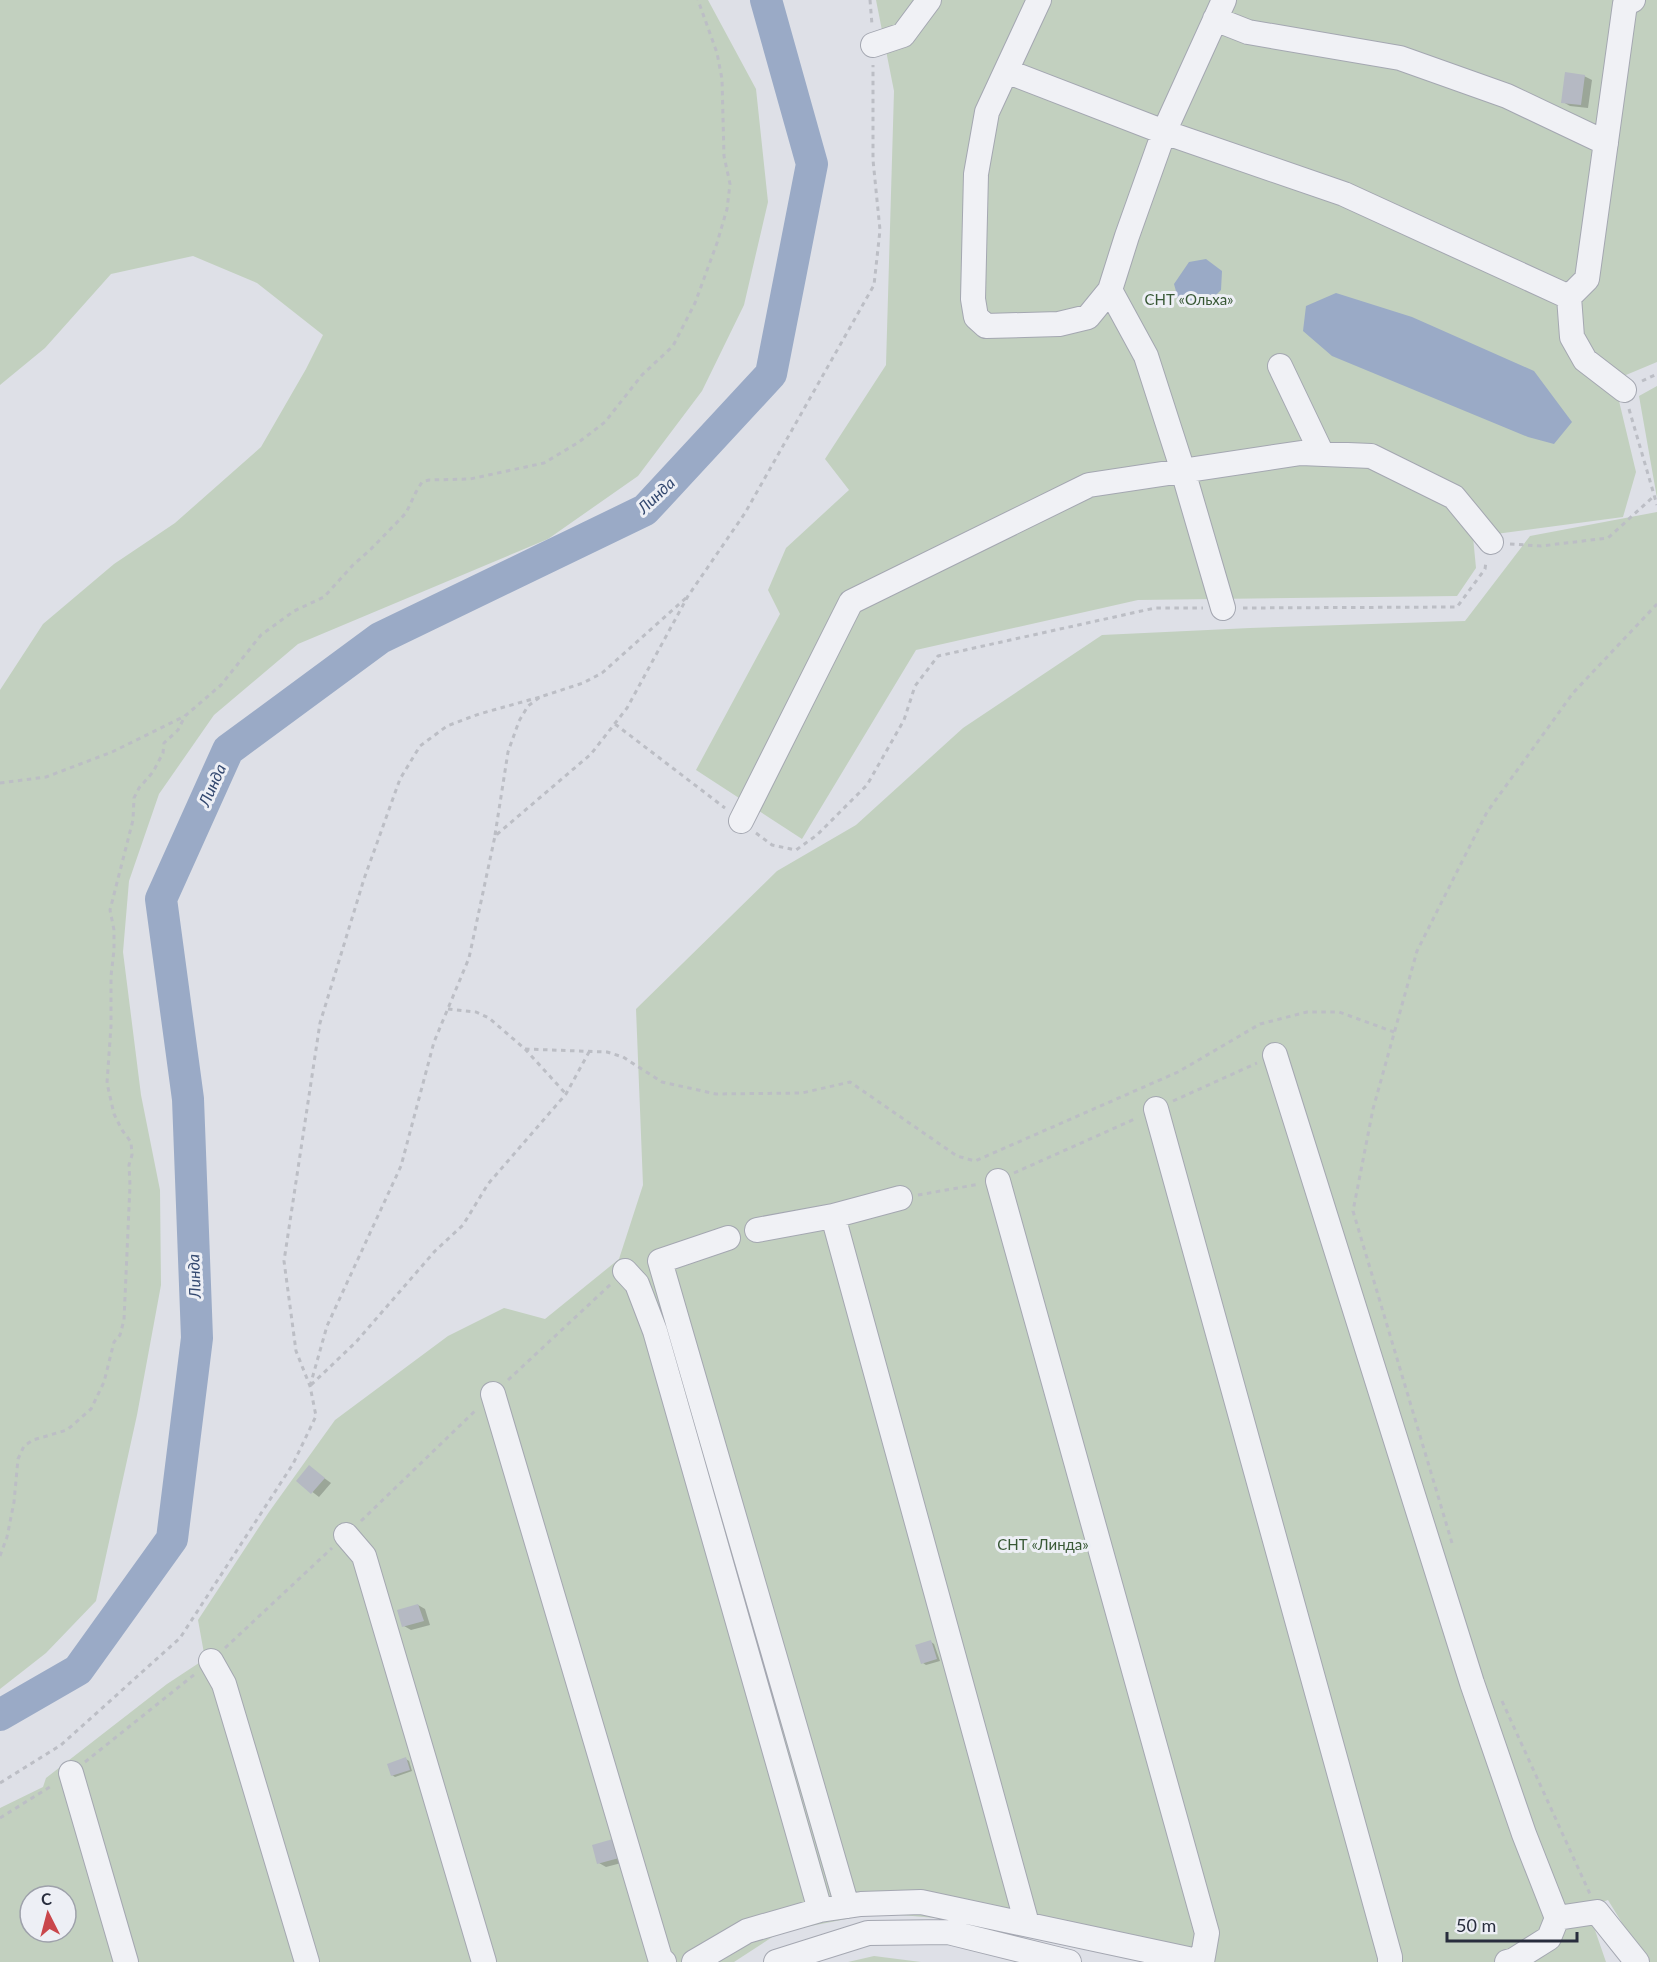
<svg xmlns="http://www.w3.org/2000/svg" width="1657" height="1962" font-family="Lato,sans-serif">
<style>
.green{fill:#c2d0bf;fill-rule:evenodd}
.water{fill:#9aaac6}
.shadow{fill:#0003}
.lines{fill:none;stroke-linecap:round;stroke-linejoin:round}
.river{stroke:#9aaac6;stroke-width:32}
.building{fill:#b5b9c3}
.minor-casing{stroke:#a4a7b1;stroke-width:26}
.path{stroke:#bcbec5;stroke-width:3;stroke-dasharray:4.5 4.5;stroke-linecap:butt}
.minor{stroke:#f0f1f5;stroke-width:24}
.labels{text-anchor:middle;stroke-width:6;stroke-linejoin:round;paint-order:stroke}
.park-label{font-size:15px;fill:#385835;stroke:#edeff5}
.water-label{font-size:16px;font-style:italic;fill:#33486f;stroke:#edeff5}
</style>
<rect width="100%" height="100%" fill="#dee0e7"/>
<path class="green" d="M0,0H708L756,89L768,202L744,305L702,391L638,476L548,539L298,644L214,715L159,794L129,881L123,952L141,1095L160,1190L161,1285L137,1415L96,1601L46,1653L0,1689V690L43,624L114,564L175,523L261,447L306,369L323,335L257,283L193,256L111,274L45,348L0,385Z
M876,0H1657V362L1614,380L1636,472L1623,517L1473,537L1476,568L1457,596L1138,600L916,650L802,839L696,770L780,614L768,590L786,548L849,490L825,459L886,365L894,91Z
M1657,386V498L1639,396Z
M1657,512V1962H1646L1608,1900L1587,1907L1606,1962H1154L983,1922L877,1913L780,1932L734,1962H0V1808L43,1787L46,1778L167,1684L205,1659L198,1620L269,1512L335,1420L448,1336L504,1308L545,1319L619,1259L643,1185L636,1009L777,871L856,825L963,728L1102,635L1250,628L1465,621L1530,536ZM30,1896H66V1932H30Z
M874,1956L921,1962H848Z"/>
<path class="water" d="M1206,259L1222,271L1221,290C1207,305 1200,307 1179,302L1174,284L1189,262Z
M1336,293L1412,317L1534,371L1572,422L1554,444L1528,437L1332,356L1303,331L1306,306Z"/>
<path class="shadow" d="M1584,76L1592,80L1588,108L1570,106L1563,102Z
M309,1467L331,1483L319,1497L298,1481Z
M418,1605L425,1609L430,1625L411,1630L404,1626Z
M931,1642L934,1644L940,1661L926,1665L923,1663L917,1646Z
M406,1759L409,1761L412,1771L395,1777L392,1775Z
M613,1840L625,1862L606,1867L599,1863Z"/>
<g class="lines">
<path class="river" d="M0,1715L78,1670L172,1539L197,1338L188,1099L161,899L228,750L380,638L645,510L771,374L812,164L766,0"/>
</g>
<path class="building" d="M1565,72L1585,75L1581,105L1561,103Z
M309,1465L325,1478L311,1494L296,1481Z
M418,1604L424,1621L402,1627L397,1610Z
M931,1640L937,1659L921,1664L915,1645Z
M406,1757L410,1770L391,1776L387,1764Z
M613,1839L619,1858L597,1864L592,1845Z"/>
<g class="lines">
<g class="minor-casing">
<path id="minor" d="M1224,0L1164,132L1006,71L987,112L976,174L973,299L976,317L986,326L1059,324L1088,317L1110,290L1127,236L1164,132L1344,194L1569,297
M1215,19L1248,32L1400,58L1507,96L1606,143
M873,45L903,35L929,0
M1006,71L1039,0
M1110,290L1146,356L1183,471L1223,608
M1280,366L1322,454
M1624,390L1585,360L1572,337L1569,297L1587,279L1625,4L1633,0
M741,821L851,602L1089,485L1301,453L1371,456L1454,497L1491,542
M1275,1055L1472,1683L1524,1834L1557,1918L1549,1938L1514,1960L1507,1962
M1156,1109L1390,1957V1962
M998,1181L1207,1933L1202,1962
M833,1216L1027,1924
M757,1230L833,1216L900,1198
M728,1238L660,1261L847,1906
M625,1271L637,1284L655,1331L820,1910
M493,1394L660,1958L664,1962
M346,1535L364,1556L484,1962
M211,1661L224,1684L307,1962
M71,1773L126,1962
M1557,1918L1597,1912L1637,1962
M694,1962L747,1931L820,1910L861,1904L921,1902L1202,1962
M776,1962L868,1933L948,1932L1069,1962"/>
</g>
<path class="path" d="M870,0L872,25
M1642,381L1657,374
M1629,409L1657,505
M1510,544L1541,546L1608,538L1654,496
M1243,608L1457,607L1485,569L1486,562
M615,724L725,808
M0,783L46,777L112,752L183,717
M756,833L772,845L796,850L817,835L867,785L904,720L915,686L938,656L1155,608H1203
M495,835L508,752L519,721L528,706L540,697L583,683L602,673L687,597
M448,1009L476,1012L489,1018L525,1049L607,1052L623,1057L662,1082L716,1094L802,1093L850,1082L957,1156L975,1161L1178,1072L1260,1024L1307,1012H1339L1394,1032
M525,1049L566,1094
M1173,1101L1257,1063
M1014,1173L1137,1118
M918,1195L980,1184
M508,1380L611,1284
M311,1385L356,1342L435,1251L463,1225L488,1184L566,1094L589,1052
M310,1386L327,1326L401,1166L434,1042L469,958L495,836L591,754L627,708L688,596L745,513L874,285L880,230L873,160V65
M361,1521L477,1409
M1452,1543L1353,1211L1373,1109L1417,951L1487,812L1573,693L1657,604
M0,1556L7,1537L14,1502L18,1459L24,1446L33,1440L67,1430L91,1409L104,1382L114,1342L120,1335L124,1320L130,1185L129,1165L132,1155L131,1142L122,1130L114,1114L107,1083L111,1026V976L114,950V930L110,910L133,820L134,798L139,788L153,772L163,753L164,743L178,730L185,716L221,685L261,635L294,611L324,597L353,565L371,549L406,513L416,492L422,482L429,480L470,479L544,463L579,442L605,422L642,375L673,346L695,303L717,243L727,209L730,184L724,156L722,79L717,53L698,0
M225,1648L332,1548
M1502,1701L1590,1894
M85,1762L195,1674
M0,1783L61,1745L180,1638L293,1464L316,1416L310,1386L296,1351L284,1261L320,1023L364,879L400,779L420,746L447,726L479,714L540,697
M0,1818L53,1785"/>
<use href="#minor" class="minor"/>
</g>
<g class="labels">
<g class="park-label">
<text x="1189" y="305">СНТ «Ольха»</text>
<text x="1043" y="1550">СНТ «Линда»</text>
</g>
<g class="water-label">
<text transform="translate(656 495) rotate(-43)" y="6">Линда</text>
<text transform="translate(212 785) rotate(-66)" y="6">Линда</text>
<text transform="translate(194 1276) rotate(-92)" y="6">Линда</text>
</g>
</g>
<g transform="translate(48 1914) rotate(354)"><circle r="28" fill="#edeff5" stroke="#9ea1ab" stroke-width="1.5"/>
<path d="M0-4.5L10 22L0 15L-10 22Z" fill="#c9464b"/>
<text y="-9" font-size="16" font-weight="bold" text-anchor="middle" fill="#282d3d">С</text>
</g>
<path d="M1447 1932v9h130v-9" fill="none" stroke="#282d3d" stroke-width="3"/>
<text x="1456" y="1932" font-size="18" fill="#282d3d" stroke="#edeff5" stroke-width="4.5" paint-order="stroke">50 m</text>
</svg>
